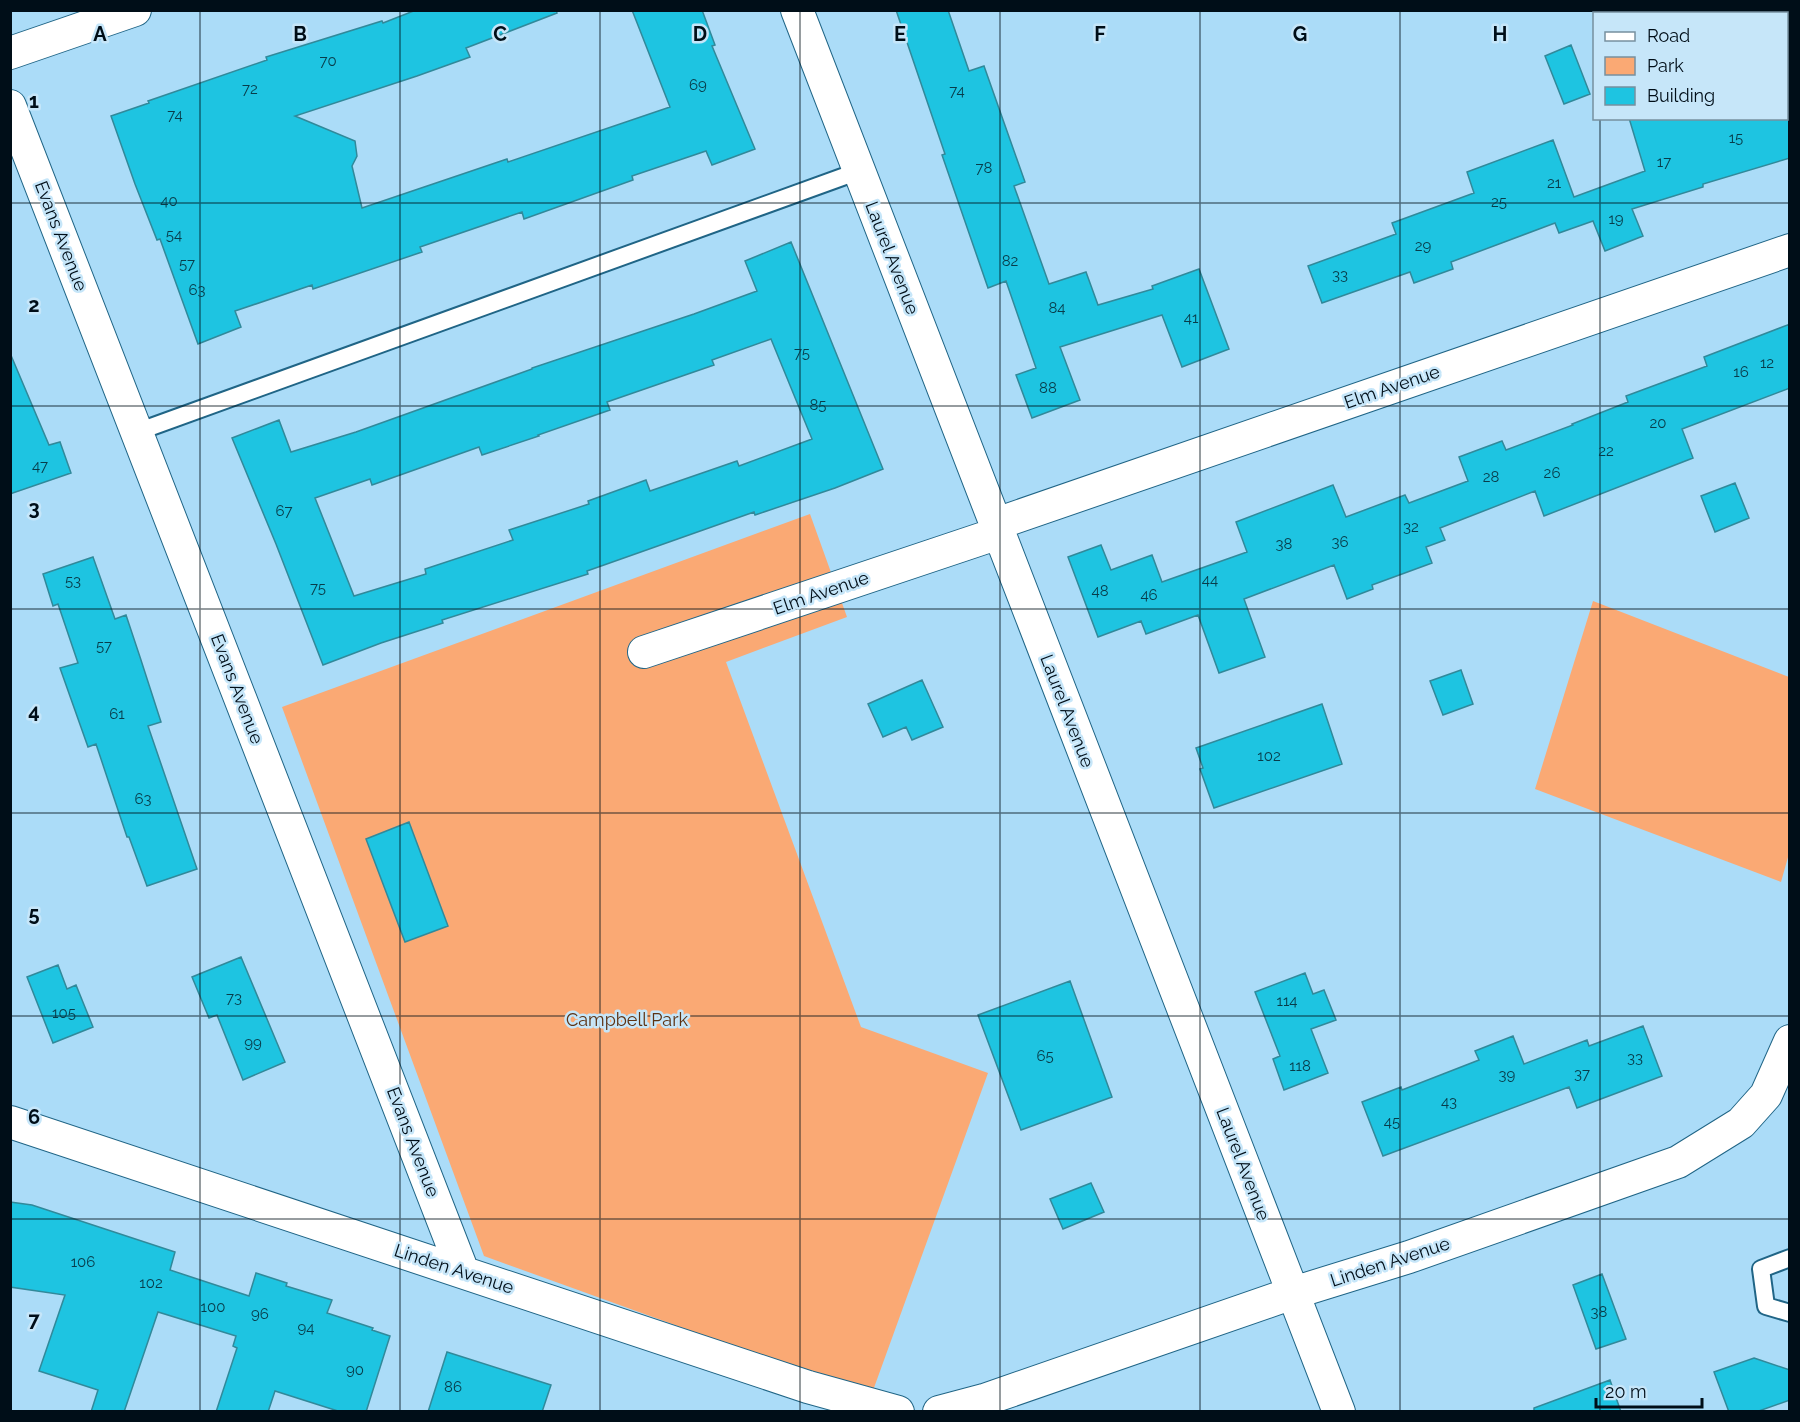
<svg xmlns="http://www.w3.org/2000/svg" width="1800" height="1422" font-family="Raleway,sans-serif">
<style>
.green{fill:#faa974}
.building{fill:#1ec4e1;stroke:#31899a;stroke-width:1.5;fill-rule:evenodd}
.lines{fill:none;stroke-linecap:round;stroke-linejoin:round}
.lane-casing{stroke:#206586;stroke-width:20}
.street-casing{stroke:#206586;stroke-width:34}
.lane{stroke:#fff;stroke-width:16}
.street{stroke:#fff;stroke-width:32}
.grid{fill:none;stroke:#000e18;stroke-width:1.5;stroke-opacity:0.55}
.labels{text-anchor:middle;stroke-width:5;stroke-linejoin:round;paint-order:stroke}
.number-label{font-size:15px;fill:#083c4a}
.street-label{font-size:18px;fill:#000e18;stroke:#c6e6f9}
.park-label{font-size:18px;fill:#5d3212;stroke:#c6e6f9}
.grid-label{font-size:20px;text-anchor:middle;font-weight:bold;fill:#000e18;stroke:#c6e6f9;stroke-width:5;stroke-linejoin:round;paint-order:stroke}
</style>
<rect width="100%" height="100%" fill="#abdcf8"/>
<path class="green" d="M810,514L847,617L726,662L861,1027L988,1073L871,1396L484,1256L282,707Z
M1593,601L1789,677L1790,850L1781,882L1535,789Z"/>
<path class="building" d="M416,10H556L557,13L466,48L470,57L417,76L295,116L355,141L357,156L352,166L362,208L507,159L508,162L670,107L632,10H702L715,45L712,46L755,149L712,165L706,151L632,176L633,180L524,219L522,212L420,247L422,252L313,289L312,285L235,311L241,327L198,344L160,239L157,240L135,184L111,116L149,103L148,101L267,60L266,57L382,21L383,23Z
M896,10H948L969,71L984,66L1025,182L1014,186L1049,284L1086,272L1098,305L1153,289L1152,286L1199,269L1229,349L1182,367L1162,315L1060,347L1080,400L1032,418L1016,375L1036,368L1006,281L988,288L942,155L945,154Z
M1571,45L1590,94L1564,104L1545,56Z
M1629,118H1790V158L1703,184V187L1632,209L1643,236L1605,251L1593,221L1559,233L1555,223L1451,262L1453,269L1414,283L1410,272L1322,303L1308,266L1396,234L1392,223L1474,193L1467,172L1553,140L1574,197L1645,171Z
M791,242L883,469L835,488L755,515L754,512L587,571L588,574L442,620L443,623L381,643L323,665L276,544L232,438L279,420L291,452L356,432L532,369V368L694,314L757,291L745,261ZM771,339L812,439L739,466L737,461L650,491L646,480L588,501L589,504L509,530L513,540L425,569L426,574L354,596L315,498L370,479L372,485L479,447L482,455L539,436L538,435L610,410L607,402L714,365L712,360Z
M1790,324V388L1682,429L1693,458L1544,516L1535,491L1440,528L1445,540L1426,547L1432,563L1372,585L1373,589L1347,599L1334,565L1244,599L1265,657L1219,673L1198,615L1146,634L1141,621L1098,637L1068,557L1101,545L1111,570L1152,555L1162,582L1247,552L1236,522L1333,485L1346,517L1405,495L1409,503L1468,481L1459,457L1502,441L1506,450L1573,425L1572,424L1628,402L1626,396L1707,366L1704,357Z
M10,353L49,445L60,442L71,473L10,494Z
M1735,483L1749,518L1715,532L1701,496Z
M93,557L115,619L126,615L140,657L161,722L148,726L197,869L147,886L129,837H127L96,744L88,747L60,668L78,663L58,604L53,606L43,574Z
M1461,670L1473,704L1443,715L1430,681Z
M922,680L943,727L912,740L906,727L883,737L868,704Z
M1322,704L1342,764L1214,808L1200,769L1203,768L1196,748Z
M409,822L448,926L405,942L366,839Z
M241,957L285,1062L243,1080L217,1015L209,1018L192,977Z
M58,965L67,989L76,985L93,1027L53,1043L27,977Z
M1305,973L1313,994L1324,990L1336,1020L1311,1029L1328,1073L1284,1090L1273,1059L1280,1056L1255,992Z
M1070,981L1112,1097L1021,1130L978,1015Z
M1643,1026L1662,1076L1577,1108L1569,1087L1383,1156L1362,1102L1401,1087L1402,1090L1479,1060L1475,1051L1513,1036L1524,1064L1587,1040L1589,1046Z
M1091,1183L1104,1212L1063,1229L1050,1199Z
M10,1202L32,1205L175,1252L170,1270L249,1296L256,1273L287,1283L286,1286L332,1300L327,1313L373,1328L372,1330L390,1336L366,1412H341L275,1391L268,1412H216L237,1348L233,1346L236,1336L158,1312L124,1412H91L98,1390L39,1371L65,1295L10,1287Z
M1602,1274L1626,1339L1596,1349L1573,1285Z
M447,1352L551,1385L542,1412H428Z
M1754,1358L1790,1370V1400L1756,1412H1729L1714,1372Z
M1610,1380L1621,1412H1534V1408Z"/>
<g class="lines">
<g class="lane-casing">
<path id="lane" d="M137,432L859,171
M1790,1258L1761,1269L1766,1306L1790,1313"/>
</g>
<g class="street-casing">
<path id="street" d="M797,10L1339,1412
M10,53L135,10
M10,106L463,1272
M996,524L1790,250
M644,652L999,533
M10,1122L808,1387L898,1412
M939,1412L984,1400L1293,1293L1409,1257L1678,1162L1741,1123L1766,1095L1790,1041"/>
</g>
<use href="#lane" class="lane"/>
<use href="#street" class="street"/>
</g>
<path class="grid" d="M200,10V1412M400,10V1412M600,10V1412M800,10V1412M1000,10V1412M1200,10V1412M1400,10V1412M1600,10V14M1600,118V1412M10,203H1790M10,406H1790M10,609H1790M10,813H1790M10,1016H1790M10,1219H1790"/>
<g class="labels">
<g class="number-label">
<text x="328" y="66">70</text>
<text x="698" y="90">69</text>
<text x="250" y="94">72</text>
<text x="957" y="96">74</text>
<text x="175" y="120">74</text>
<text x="1736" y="143">15</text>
<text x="1664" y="167">17</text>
<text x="984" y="173">78</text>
<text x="1554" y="188">21</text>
<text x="169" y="206">40</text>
<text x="1499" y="207">25</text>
<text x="1616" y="224">19</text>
<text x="174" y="240">54</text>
<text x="1423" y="251">29</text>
<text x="1010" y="266">82</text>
<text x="187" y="269">57</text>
<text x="1340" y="280">33</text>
<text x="197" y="295">63</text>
<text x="1057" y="313">84</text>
<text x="1191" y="323">41</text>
<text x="802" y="358">75</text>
<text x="1767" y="368">12</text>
<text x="1741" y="377">16</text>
<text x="1048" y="393">88</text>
<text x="818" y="410">85</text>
<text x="1658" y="428">20</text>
<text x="1606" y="456">22</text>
<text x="40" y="471">47</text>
<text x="1552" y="478">26</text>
<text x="1491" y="482">28</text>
<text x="284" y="516">67</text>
<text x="1411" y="532">32</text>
<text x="1340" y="547">36</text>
<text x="1284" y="549">38</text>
<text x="1210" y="585">44</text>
<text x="73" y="586">53</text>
<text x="318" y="593">75</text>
<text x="1100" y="596">48</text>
<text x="1149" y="600">46</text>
<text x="104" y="651">57</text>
<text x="117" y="719">61</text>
<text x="1269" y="761">102</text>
<text x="143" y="804">63</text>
<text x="234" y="1003">73</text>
<text x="1287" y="1006">114</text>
<text x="64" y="1018">105</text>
<text x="253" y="1048">99</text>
<text x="1045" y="1061">65</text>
<text x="1635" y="1063">33</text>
<text x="1300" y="1071">118</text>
<text x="1582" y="1079">37</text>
<text x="1507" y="1080">39</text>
<text x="1449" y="1107">43</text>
<text x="1392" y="1127">45</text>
<text x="83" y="1267">106</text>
<text x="151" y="1288">102</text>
<text x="213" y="1312">100</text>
<text x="1599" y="1317">38</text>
<text x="260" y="1319">96</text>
<text x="306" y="1333">94</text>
<text x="355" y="1375">90</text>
<text x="453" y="1392">86</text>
</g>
<g class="street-label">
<text transform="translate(61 236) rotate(69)" y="6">Evans Avenue</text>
<text transform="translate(892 258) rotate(69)" y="6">Laurel Avenue</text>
<text transform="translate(1392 387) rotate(-19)" y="6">Elm Avenue</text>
<text transform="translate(821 593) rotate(-19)" y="6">Elm Avenue</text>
<text transform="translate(237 689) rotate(69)" y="6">Evans Avenue</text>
<text transform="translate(1067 711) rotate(69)" y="6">Laurel Avenue</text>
<text transform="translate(413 1142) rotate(69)" y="6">Evans Avenue</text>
<text transform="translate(1243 1164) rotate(69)" y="6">Laurel Avenue</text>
<text transform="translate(1390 1262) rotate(-18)" y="6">Linden Avenue</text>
<text transform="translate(454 1269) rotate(18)" y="6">Linden Avenue</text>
</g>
<g class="park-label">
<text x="627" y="1026">Campbell Park</text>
</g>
</g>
<g class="grid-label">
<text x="100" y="41">A</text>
<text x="300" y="41">B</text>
<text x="500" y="41">C</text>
<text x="700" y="41">D</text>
<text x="900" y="41">E</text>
<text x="1100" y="41">F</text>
<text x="1300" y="41">G</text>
<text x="1500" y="41">H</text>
<text x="34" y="108">1</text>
<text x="34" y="312">2</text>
<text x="34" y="515">3</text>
<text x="34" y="718">4</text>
<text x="34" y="921">5</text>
<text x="34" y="1124">6</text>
<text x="34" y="1327">7</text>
</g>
<rect width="1800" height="1422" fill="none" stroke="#000e18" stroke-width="24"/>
<rect x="1593" y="12" width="195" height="108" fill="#c6e6f9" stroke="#77909f" stroke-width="1.5"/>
<rect x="1605" y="32" width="30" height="9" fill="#ffffff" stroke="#77909f" stroke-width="1.5"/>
<text x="1647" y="42" font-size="18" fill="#000e18">Road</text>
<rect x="1605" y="57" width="30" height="18" fill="#faa974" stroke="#77909f" stroke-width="1.5"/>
<text x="1647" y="72" font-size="18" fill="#000e18">Park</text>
<rect x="1605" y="87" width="30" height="18" fill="#1ec4e1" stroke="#77909f" stroke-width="1.5"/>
<text x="1647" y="102" font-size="18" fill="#000e18">Building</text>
<path d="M1596 1398v9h106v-9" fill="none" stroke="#000e18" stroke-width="3"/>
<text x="1605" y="1398" font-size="18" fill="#000e18" stroke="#c6e6f9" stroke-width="4.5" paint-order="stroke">20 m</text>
</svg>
